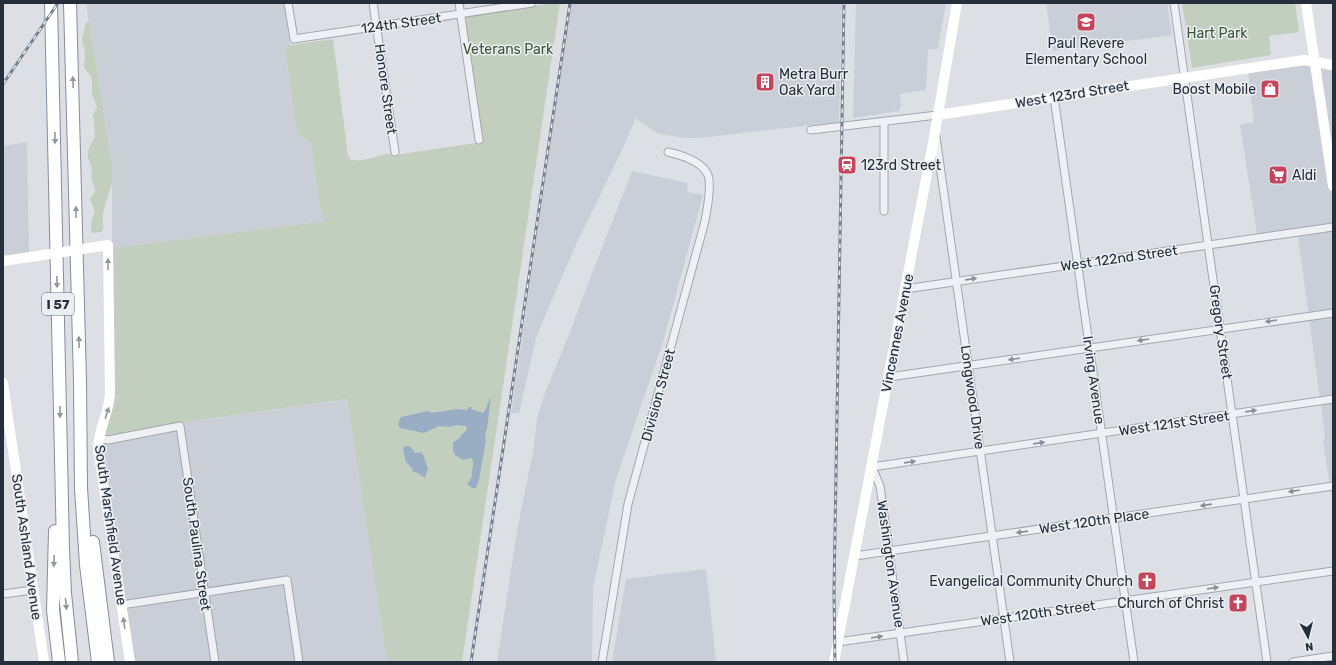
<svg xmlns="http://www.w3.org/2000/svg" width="1336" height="665" font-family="Rubik,sans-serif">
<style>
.built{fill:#cacfd7}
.green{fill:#c2cfbe}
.water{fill:#99aec4}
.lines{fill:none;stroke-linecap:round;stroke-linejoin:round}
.street-casing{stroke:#a2a7af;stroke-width:9}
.highway-casing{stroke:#848e9b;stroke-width:14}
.street{stroke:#eef0f4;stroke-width:7}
.secondary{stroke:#fff;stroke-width:10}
.highway{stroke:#fff;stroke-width:12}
.rail-casing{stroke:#77808e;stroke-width:3}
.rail{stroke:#ebeff3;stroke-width:1.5;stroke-dasharray:4.5;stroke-linecap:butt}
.secondary-bridge{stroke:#fff;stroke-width:10}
.oneway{fill:#93969d}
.oneway2{fill:#8a8f98}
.labels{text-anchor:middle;stroke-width:3;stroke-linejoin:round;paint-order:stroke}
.shield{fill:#ebeff3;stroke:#626872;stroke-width:1}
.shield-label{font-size:13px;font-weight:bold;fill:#272e3b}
.street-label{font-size:14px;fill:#272e3b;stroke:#ebeff3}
.park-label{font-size:14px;fill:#3b5535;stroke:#ebeff3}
.poi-label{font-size:14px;fill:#272e3b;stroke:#ebeff3;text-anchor:start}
</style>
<rect width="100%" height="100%" fill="#dce0e5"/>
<path class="built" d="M86,3H284L290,46L285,47L295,122L301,137L307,140L311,145L320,209L325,221L112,248V166Z
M571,3H842L839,122L699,138H686L659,134L643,124L636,118L622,150L575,247L541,325L536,339L519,413H511Z
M856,3H946L938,49H928L926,90L900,94L901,106L899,111L853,118Z
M1046,3H1167L1172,35L1053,51Z
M1307,65L1327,70H1333V504L1323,442L1325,438L1322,413L1297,229L1257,234L1240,125L1254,122L1248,72Z
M27,142L29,253L3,257V146Z
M632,171L688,183L687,192L703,195L663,342L616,479L593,588L592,662H497L517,531L533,452L537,418L545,393L572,327L582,299Z
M347,399L387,662H133L102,451L105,430L109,434L130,432L159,426Z
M706,569L716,662H612L626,579Z"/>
<path class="green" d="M554,3H560L462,662H387L347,399L159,426C148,428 120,437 109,434C106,434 106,432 105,430L115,395L112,248L325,221L320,209L311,145L307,140L301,137L295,122L285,46L333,39L348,156L351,160C355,160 359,161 363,160C373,159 385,151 395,155L483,142L464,17Z
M1182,3H1295L1299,32L1269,36L1271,55L1192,68Z
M89,21L112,166V183L105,205L103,214V228L102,232L92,233C89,226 93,218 95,211L90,199L95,192V190L91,177L92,169L88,157V151L90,145L95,137L93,115L97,107L92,94V80L90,74L86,71L84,67L85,53L82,39L86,23Z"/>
<path class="water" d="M491,396L487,429L485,434L486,440L479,480L476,488H472L467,484L472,477C471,470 475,465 472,458L463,460L455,455L453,450V442L460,438L461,435L465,432L467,428L465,426L457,425L450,427L439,426L424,433L400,428C397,424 399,421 401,417L423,412L427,411L433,413L435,412H439L456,409L467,410L469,407H472L471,409L483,413L485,411Z
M408,446L411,447L415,453L421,452L423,454L428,469L425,478L416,472H413L412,468L406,462L403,449L404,447Z"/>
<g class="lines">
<g class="street-casing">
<path id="street" d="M288,3L294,39L532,3
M373,3L395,152
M459,3L479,140
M1174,3L1267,662
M1054,97L1134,662
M811,130L937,115
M936,137L1010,662
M884,211V122
M905,289L1333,227
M889,377L1333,313
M99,438L108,440L180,426L215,662
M855,556L1333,486
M3,594L33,590
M121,605L287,580L299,662
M838,642L1333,571
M602,662L628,504L705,221C707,210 712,185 708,175C702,161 681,155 668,152
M904,662L880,486L872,467L1333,399
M1293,662L1333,656"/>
</g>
<g class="highway-casing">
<path id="highway" d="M51,3L63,549L65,593L72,662
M70,3L80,381L81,488L86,565L98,662
M55,531L53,610L59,662
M93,542L108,662"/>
</g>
<use href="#street" class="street"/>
<path class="secondary" d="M1306,3L1333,186
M937,115L1304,60L1333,65
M96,247L108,245L110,394C109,413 98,430 98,449L130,662
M3,261L37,256
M3,383L44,662
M834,662L935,132L957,3"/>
<use href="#highway" class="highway"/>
<g class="rail-casing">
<path id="rail" d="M3,84L58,3
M471,662L570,3
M835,662L834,591L844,3"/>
</g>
<use href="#rail" class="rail"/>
<path class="secondary-bridge" d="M37,256L96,247"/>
</g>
<defs><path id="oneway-solid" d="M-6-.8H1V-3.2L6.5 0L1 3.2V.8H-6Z"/></defs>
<g class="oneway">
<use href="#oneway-solid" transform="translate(73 82) rotate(-92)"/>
<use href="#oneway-solid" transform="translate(55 138) rotate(89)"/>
<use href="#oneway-solid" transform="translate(76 212) rotate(-91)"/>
<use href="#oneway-solid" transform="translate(108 264) rotate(-91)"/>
<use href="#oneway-solid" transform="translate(57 282) rotate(89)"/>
<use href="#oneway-solid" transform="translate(79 342) rotate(-91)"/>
<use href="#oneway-solid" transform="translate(60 412) rotate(89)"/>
<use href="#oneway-solid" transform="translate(107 413) rotate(-72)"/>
<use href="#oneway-solid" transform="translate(54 561) rotate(92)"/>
<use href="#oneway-solid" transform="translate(66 604) rotate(85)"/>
<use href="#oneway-solid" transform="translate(124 623) rotate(-98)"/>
</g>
<g class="oneway2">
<use href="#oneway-solid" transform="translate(971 279) rotate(-8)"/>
<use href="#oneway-solid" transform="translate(1271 321) rotate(172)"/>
<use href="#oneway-solid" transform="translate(1143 340) rotate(171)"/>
<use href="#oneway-solid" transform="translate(1014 359) rotate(172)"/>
<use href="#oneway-solid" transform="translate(1251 411) rotate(-8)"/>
<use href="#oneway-solid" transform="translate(1039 443) rotate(-8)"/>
<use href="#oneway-solid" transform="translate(910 462) rotate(-8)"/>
<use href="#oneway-solid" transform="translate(1294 491) rotate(171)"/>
<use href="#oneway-solid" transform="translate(1206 505) rotate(172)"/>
<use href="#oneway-solid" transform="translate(1022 532) rotate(172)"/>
<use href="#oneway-solid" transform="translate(1213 588) rotate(-8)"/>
<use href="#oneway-solid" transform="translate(877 637) rotate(-8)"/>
</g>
<defs>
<g id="school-square" transform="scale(1)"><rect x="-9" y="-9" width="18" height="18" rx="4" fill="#c5465b" stroke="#ebeff3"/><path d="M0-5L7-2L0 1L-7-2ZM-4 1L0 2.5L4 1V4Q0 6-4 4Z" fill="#fff"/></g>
<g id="building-square" transform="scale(1)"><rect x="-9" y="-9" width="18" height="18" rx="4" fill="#c5465b" stroke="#ebeff3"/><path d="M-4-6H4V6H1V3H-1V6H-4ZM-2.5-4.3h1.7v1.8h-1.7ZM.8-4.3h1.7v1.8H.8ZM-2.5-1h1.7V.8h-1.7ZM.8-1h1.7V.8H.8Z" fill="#fff"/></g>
<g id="shop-square" transform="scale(1)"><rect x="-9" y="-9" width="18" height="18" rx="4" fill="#c5465b" stroke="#ebeff3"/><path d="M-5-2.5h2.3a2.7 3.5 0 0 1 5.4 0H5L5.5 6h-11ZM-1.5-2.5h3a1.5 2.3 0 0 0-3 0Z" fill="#fff"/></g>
<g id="station-square" transform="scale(1)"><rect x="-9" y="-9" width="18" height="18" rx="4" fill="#c5465b" stroke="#ebeff3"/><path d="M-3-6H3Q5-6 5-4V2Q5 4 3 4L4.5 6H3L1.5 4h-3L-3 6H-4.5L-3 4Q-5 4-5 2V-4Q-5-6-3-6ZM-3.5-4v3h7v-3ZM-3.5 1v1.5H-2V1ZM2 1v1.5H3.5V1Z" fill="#fff"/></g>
<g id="supermarket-square" transform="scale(1)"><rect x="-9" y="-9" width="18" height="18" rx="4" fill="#c5465b" stroke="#ebeff3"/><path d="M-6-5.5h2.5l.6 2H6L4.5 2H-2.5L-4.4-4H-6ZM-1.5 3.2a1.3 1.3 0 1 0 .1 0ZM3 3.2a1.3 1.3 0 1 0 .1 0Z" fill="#fff"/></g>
<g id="church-square" transform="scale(1)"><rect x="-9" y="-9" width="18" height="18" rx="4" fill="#c5465b" stroke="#ebeff3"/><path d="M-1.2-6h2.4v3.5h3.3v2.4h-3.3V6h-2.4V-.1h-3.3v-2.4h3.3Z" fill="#fff"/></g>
</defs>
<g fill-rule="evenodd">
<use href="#school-square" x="1086" y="22"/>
<use href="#building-square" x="765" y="82"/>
<use href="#shop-square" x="1270" y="89"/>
<use href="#station-square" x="847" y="165"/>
<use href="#supermarket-square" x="1278" y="175"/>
<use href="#church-square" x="1147" y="581"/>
<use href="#church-square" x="1238" y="603"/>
</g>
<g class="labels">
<rect class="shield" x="42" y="293" width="32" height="22" rx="3"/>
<g class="shield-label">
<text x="58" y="309">I 57</text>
</g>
<g class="street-label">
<text transform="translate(401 23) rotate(-8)" y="5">124th Street</text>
<text transform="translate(386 89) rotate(82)" y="5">Honore Street</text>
<text transform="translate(1072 94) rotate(-9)" y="5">West 123rd Street</text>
<text transform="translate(1119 258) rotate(-8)" y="5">West 122nd Street</text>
<text transform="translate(1221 332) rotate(82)" y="5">Gregory Street</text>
<text transform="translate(897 333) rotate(-79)" y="5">Vincennes Avenue</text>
<text transform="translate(1094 380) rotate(82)" y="5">Irving Avenue</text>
<text transform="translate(658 395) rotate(-75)" y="5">Division Street</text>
<text transform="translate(973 397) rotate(82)" y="5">Longwood Drive</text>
<text transform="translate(1174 423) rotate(-8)" y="5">West 121st Street</text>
<text transform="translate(1094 521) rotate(-8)" y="5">West 120th Place</text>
<text transform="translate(111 525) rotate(82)" y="5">South Marshfield Avenue</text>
<text transform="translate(197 544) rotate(82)" y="5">South Paulina Street</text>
<text transform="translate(27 547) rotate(82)" y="5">South Ashland Avenue</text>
<text transform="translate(891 564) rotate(82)" y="5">Washington Avenue</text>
<text transform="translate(1038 613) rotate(-8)" y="5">West 120th Street</text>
</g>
<g class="park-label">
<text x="1217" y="38">Hart Park</text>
<text x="508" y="54">Veterans Park</text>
</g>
<g class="poi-label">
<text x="1086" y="48" text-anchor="middle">Paul Revere<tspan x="1086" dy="16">Elementary School</tspan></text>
<text x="779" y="79">Metra Burr<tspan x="779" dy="16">Oak Yard</tspan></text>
<text x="1256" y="94" text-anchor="end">Boost Mobile</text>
<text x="861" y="170">123rd Street</text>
<text x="1292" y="180">Aldi</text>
<text x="1133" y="586" text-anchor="end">Evangelical Community Church</text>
<text x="1224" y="608" text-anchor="end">Church of Christ</text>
</g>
</g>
<rect width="1336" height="665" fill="none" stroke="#272e3b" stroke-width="8"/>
<g transform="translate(1308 637) rotate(173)" stroke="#ebeff3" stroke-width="3" paint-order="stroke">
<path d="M0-3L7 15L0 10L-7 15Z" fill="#272e3b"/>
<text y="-6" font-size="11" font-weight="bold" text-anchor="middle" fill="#272e3b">N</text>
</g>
</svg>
